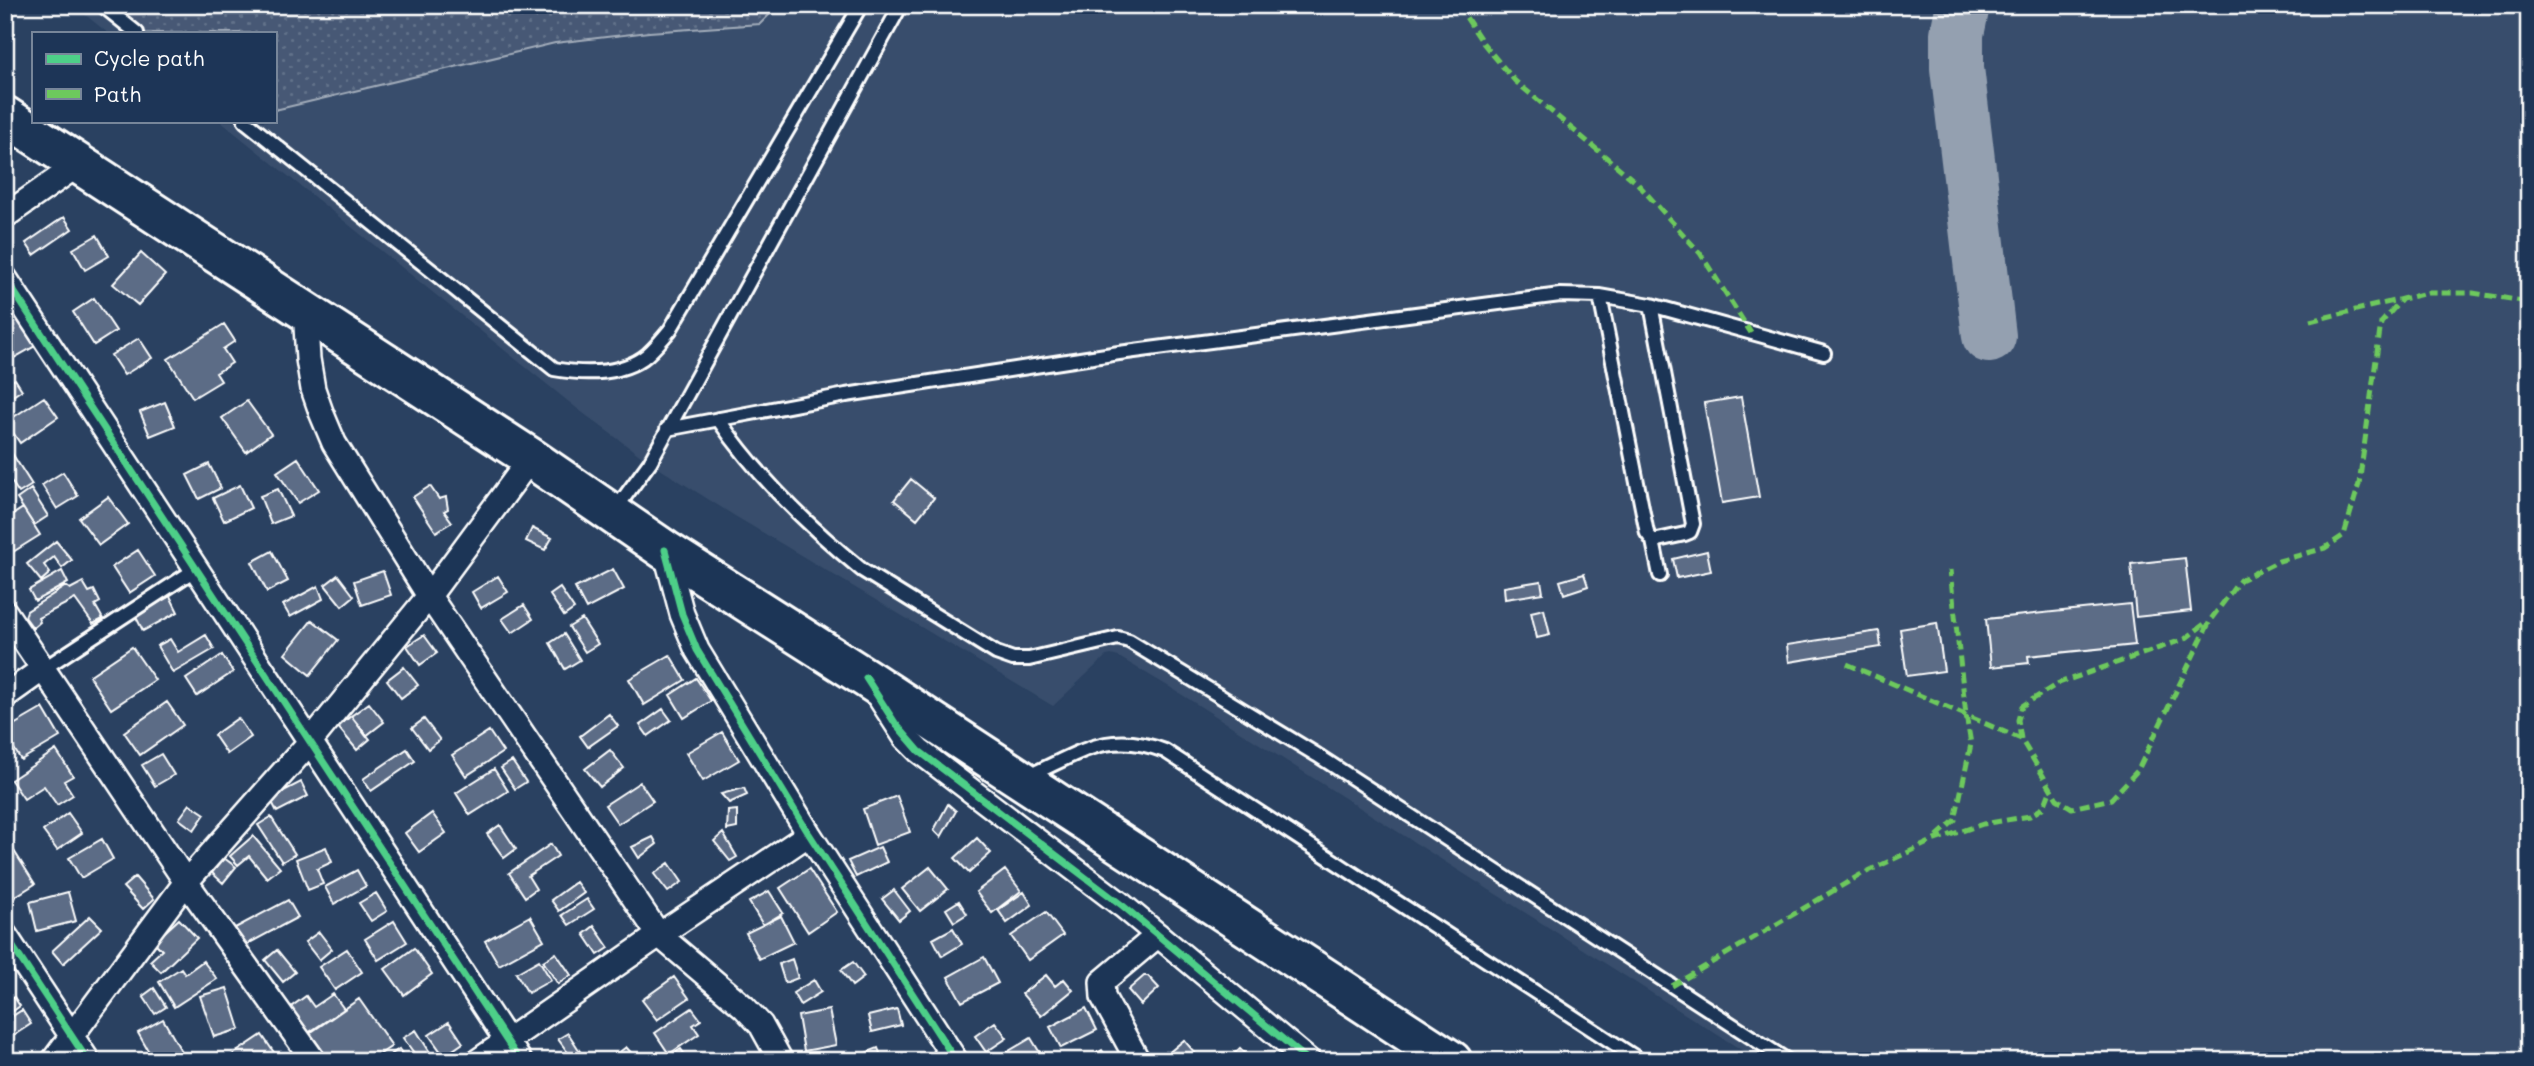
<svg xmlns="http://www.w3.org/2000/svg" width="2534" height="1066" font-family="Mali,sans-serif">
<style>
.built{fill:#394e6c}
.park{fill:url(#park-dots);stroke:#a2acba;stroke-width:2}
.lines{fill:none;stroke-linecap:round;stroke-linejoin:round}
.taxiway{stroke:#94a0b0;stroke-width:54}
.building{fill:#5b6c86;stroke:#fff;stroke-width:2}
.lane-casing{stroke:#fff;stroke-width:18}
.street-casing{stroke:#fff;stroke-width:28}
.highway-casing{stroke:#fff;stroke-width:44}
.lane{stroke:#1d3557;stroke-width:12}
.street{stroke:#1d3557;stroke-width:23}
.highway{stroke:#1d3557;stroke-width:38}
.quiet{stroke:#6dc95d;stroke-width:5;stroke-dasharray:10 5;stroke-linecap:butt}
.cycleway-casing{stroke:#1d3557;stroke-width:11}
.cycleway{stroke:#4dcf88;stroke-width:7}
</style>
<defs>
<pattern id="park-dots" width="8" height="8" patternUnits="userSpaceOnUse" patternTransform="scale(1.75)"><rect width="8" height="8" fill="#465975"/><path d="M2 2h.1M6 6h.1" fill="none" stroke="#62728a" stroke-width="1.8" stroke-linecap="round"/></pattern>
</defs>
<rect width="100%" height="100%" fill="#2a4161"/>
<filter id="ink" filterUnits="userSpaceOnUse"><feTurbulence type="fractalNoise" baseFrequency=".0143" numOctaves="2"/><feDisplacementMap in="SourceGraphic" scale="14" xChannelSelector="R" yChannelSelector="G"/><feConvolveMatrix kernelMatrix="1 2 1 2 8 2 1 2 1" color-interpolation-filters="sRGB"/></filter>
<g filter="url(#ink)">
<path class="built" d="M73,5H2529V1061H1759L1173,689L1119,657L1111,655L1106,656L1053,706L735,516L649,462L579,410L220,121H275V33H108Z"/>
<path class="park" d="M110,5H779L760,24L649,32L555,43L275,110V33H146Z"/>
<g class="lines">
<path class="taxiway" d="M1963,5L1957,34V68L1989,336"/>
</g>
<path class="building" d="M64,217L72,229L34,255L26,243Z
M97,235L109,256L85,270L73,249Z
M141,253L165,275L138,305L113,284Z
M94,298L116,331L94,345L73,312Z
M17,314L35,346L5,363V321Z
M224,324L235,341L223,349L232,363L216,373L221,381L193,398L168,359Z
M139,338L152,358L124,375L111,355Z
M15,379L22,390L5,401V385Z
M44,397L58,417L20,443L6,422Z
M1741,397L1759,497L1722,503L1704,403Z
M247,401L271,434L246,452L222,418Z
M165,402L175,426L150,436L140,412Z
M8,447L32,485L19,493L5,472V449Z
M298,458L319,490L298,503L277,472Z
M209,464L221,488L199,499L187,475Z
M63,472L78,496L57,509L42,485Z
M911,479L934,498L917,519L894,500Z
M240,485L251,508L224,521L213,498Z
M430,486L439,499L446,497L448,509L444,511L452,522L436,532L413,497Z
M31,489L48,516L34,525L17,499Z
M278,489L291,516L271,524L260,496Z
M108,497L128,524L99,545L79,518Z
M23,508L40,535L5,557V520Z
M532,528L552,538L545,550L526,541Z
M56,541L72,560L62,568L54,557L44,565L50,573L41,581L27,564Z
M138,550L155,576L129,593L112,567Z
M272,551L288,581L267,592L252,562Z
M1707,551L1711,571L1677,578L1673,559Z
M2185,558L2191,611L2136,617L2131,564Z
M613,569L624,589L586,609L575,588Z
M62,571L68,583L35,601L29,590Z
M383,571L391,595L362,605L354,581Z
M1584,574L1588,586L1564,594L1560,581Z
M338,575L354,596L342,606L325,585Z
M498,576L508,592L481,608L472,592Z
M1541,581L1543,593L1505,599L1504,587Z
M83,582L89,592L94,590L100,602L95,605L103,619L93,624L75,599L38,618L40,622L33,628L25,617L27,611L66,586L70,589Z
M318,586L323,599L290,617L283,605Z
M560,588L574,609L564,616L550,595Z
M170,596L178,612L143,631L135,615Z
M2130,604L2135,645L2028,656L2029,663L1991,667L1986,619Z
M524,605L533,619L512,633L502,619Z
M1544,609L1550,635L1537,638L1531,612Z
M582,619L598,644L585,652L569,627Z
M312,620L338,640L310,675L285,654Z
M1937,623L1944,671L1907,676L1900,629Z
M1879,631L1881,647L1789,662L1787,645Z
M564,634L580,660L565,669L550,643Z
M206,635L214,649L173,673L157,646L170,639L178,652Z
M424,635L437,653L420,665L407,646Z
M132,647L155,680L111,709L89,676Z
M222,655L233,672L197,696L186,679Z
M670,655L685,680L644,705L629,679Z
M404,667L418,685L401,698L387,680Z
M696,678L711,701L684,718L670,695Z
M167,702L183,725L140,755L124,732Z
M369,703L384,722L366,736L351,716Z
M43,708L60,737L21,760L5,734V730Z
M663,709L671,720L648,736L640,725Z
M609,714L618,726L588,747L580,736Z
M351,716L370,739L357,750L338,727Z
M238,718L251,737L227,754L214,735Z
M424,719L440,740L428,749L412,728Z
M489,731L503,752L466,776L452,755Z
M722,732L739,760L703,781L686,753Z
M407,749L415,761L371,791L363,779Z
M56,750L73,776L64,781L73,795L57,805L44,786L24,799L11,780Z
M610,750L624,768L600,787L585,769Z
M161,754L174,775L155,786L142,765Z
M512,761L526,782L515,789L501,768Z
M494,769L508,791L470,815L456,793Z
M301,782L308,796L277,812L270,798Z
M640,782L653,801L618,824L605,805Z
M744,788L747,795L729,803L721,794Z
M897,796L910,832L875,845L863,809Z
M190,804L205,814L194,830L179,819Z
M948,804L956,811L941,837L934,830Z
M737,810V828L727,830L728,811Z
M68,813L82,833L57,850L43,831Z
M432,813L446,833L419,852L405,833Z
M271,817L295,854L282,862L258,825Z
M500,825L516,849L504,858L487,834Z
M723,833L737,857L730,861L714,841Z
M253,836L280,868L267,878L249,856L238,865L230,856Z
M653,837L657,844L639,858L632,847Z
M977,838L991,853L969,873L955,858Z
M102,839L113,859L81,878L69,858Z
M9,843L35,884L11,899L5,889V845Z
M551,844L558,856L528,876L536,889L525,897L509,873Z
M326,847L332,862L317,869L323,884L308,890L296,859Z
M880,847L887,862L856,877L848,861Z
M224,858L236,867L223,883L212,873Z
M669,863L682,882L668,892L654,874Z
M930,867L948,889L920,911L902,889Z
M809,869L837,912L808,932L780,888Z
M357,870L366,886L334,904L325,887Z
M1005,870L1021,891L992,913L976,892Z
M135,877L154,899L143,909L123,887Z
M576,882L584,893L559,911L551,900Z
M894,890L910,911L899,920L882,899Z
M769,891L783,913L763,925L749,902Z
M68,892L76,921L37,931L30,902Z
M1024,892L1032,905L1007,923L998,910Z
M376,893L387,911L371,921L359,903Z
M587,899L594,909L569,925L562,915Z
M288,900L298,917L244,946L235,928Z
M959,901L967,914L954,922L946,909Z
M1046,912L1063,935L1028,960L1011,936Z
M90,916L102,928L63,964L52,951Z
M530,916L544,940L499,965L485,941Z
M781,916L794,942L759,959L746,933Z
M179,919L197,938L161,972L150,961L162,950L154,942Z
M394,921L407,942L378,960L365,939Z
M594,926L609,948L598,955L584,934Z
M953,928L962,944L942,956L933,939Z
M319,932L332,949L319,960L305,942Z
M414,948L432,974L404,995L385,969Z
M347,949L362,972L335,990L319,967Z
M277,950L295,972L283,982L265,960Z
M556,953L571,975L558,984L543,961Z
M984,957L998,983L962,1002L948,977Z
M792,959L798,978L785,983L779,964Z
M539,960L551,980L528,993L516,973Z
M203,961L217,979L174,1007L159,982L181,968L185,974Z
M853,962L864,977L852,986L841,970Z
M1046,975L1055,986L1064,979L1073,990L1041,1016L1022,994Z
M1144,976H1148L1159,988L1141,1005L1128,990Z
M674,977L689,998L657,1020L642,1000Z
M814,980L821,992L800,1005L793,993Z
M154,988L166,1007L155,1014L143,996Z
M227,988L240,1029L214,1037L200,996Z
M333,994L344,1009L305,1035L288,1009L306,996L314,1007Z
M14,997L20,1006L5,1017V1002Z
M359,999L392,1046L370,1061H330L310,1033Z
M692,1008L701,1020L693,1025L699,1034L669,1054L655,1033Z
M1086,1008L1097,1030L1061,1048L1050,1027Z
M897,1009L901,1025L872,1032L868,1016Z
M22,1010L31,1024L5,1041V1021Z
M829,1010L836,1045L804,1051L798,1016Z
M163,1019L184,1056L174,1061H154L138,1033Z
M449,1022L463,1043L444,1056L429,1035Z
M995,1022L1007,1038L986,1052L975,1036Z
M416,1030L431,1054L420,1061L403,1038Z
M568,1033L585,1059L583,1061H574L558,1039Z
M262,1035L275,1054L264,1061H231L229,1057Z
M1031,1038L1045,1061H992Z
M1184,1040L1201,1060L1160,1061V1060Z
M626,1047L635,1057L630,1061H608Z
M878,1048L883,1061H865L863,1054Z
M1240,1048L1250,1058L1248,1061H1227Z
M399,1049L407,1061H382Z
M681,1049L689,1061H662Z
M1102,1050L1109,1061H1084Z"/>
<g class="lines">
<g class="lane-casing">
<path id="lane" d="M102,5L137,33
M245,121L554,369C582,374 618,375 643,358C653,351 662,339 670,330L861,5
M1600,296L1647,533L1653,541L1685,534L1690,532L1693,524L1651,305
M718,419C757,476 808,526 862,570L996,653L1013,659H1029L1118,638L1129,641L1317,755L1788,1061
M667,429L846,395L1119,353L1560,295L1600,296L1651,305L1824,353
M615,510L650,462L901,5
M1653,541L1660,575
M43,669L196,569
M1028,776C1080,753 1108,729 1165,751L1641,1061"/>
</g>
<g class="street-casing">
<path id="street" d="M5,216L79,164
M5,278L520,1061
M305,310L308,359L313,389L321,412L334,443L429,596L659,935L744,1007L761,1025L781,1061
M665,550L682,614L697,650L809,834L956,1061
M5,612L186,882L314,1061
M876,692L905,737L919,751L1123,906L1309,1061
M5,696L43,669
M5,935L88,1061
M53,1061L186,882L309,743L429,596L531,458
M478,1061L659,935L809,834
M1138,1061L1103,997L1102,982L1158,935"/>
</g>
<g class="highway-casing">
<path id="highway" d="M5,116L531,458L665,550L866,678L1452,1061"/>
</g>
<use href="#lane" class="lane"/>
<use href="#street" class="street"/>
<use href="#highway" class="highway"/>
<path class="quiet" d="M1458,5L1483,43L1515,81L1637,183L1700,253L1751,333
M2310,321L2402,299
M1847,664L2021,739L2057,799L2072,808L2111,799L2138,770L2211,619L2240,580L2279,561L2325,548L2344,535L2359,484L2381,323L2402,299L2427,293H2473L2529,302
M2021,739L2018,720L2022,706L2059,683L2185,639L2208,621
M1937,836L1955,820L1971,744L1966,715L1950,570
M1672,986L1860,875L1932,841L1983,824L2030,816L2044,807L2051,789"/>
<g class="cycleway-casing">
<path id="cycleway" d="M5,278L520,1061
M665,550L682,614L697,650L809,834L956,1061
M866,678L895,723L919,751L1123,906L1309,1061
M5,935L88,1061"/>
</g>
<use href="#cycleway" class="cycleway"/>
</g>
</g>
<rect width="2534" height="1066" fill="none" stroke="#1d3557" stroke-width="28"/>
<rect x="14" y="14" width="2506" height="1038" fill="none" stroke="#fff" stroke-width="2.5" filter="url(#ink)"/>
<rect x="32" y="32" width="245" height="91" fill="#1d3557" stroke="#77869a" stroke-width="2"/>
<rect x="46" y="54" width="35" height="10" fill="#4dcf88" stroke="#77869a" stroke-width="2"/>
<text x="94" y="66" font-size="21" fill="#ffffff">Cycle path</text>
<rect x="46" y="89" width="35" height="10" fill="#6dc95d" stroke="#77869a" stroke-width="2"/>
<text x="94" y="102" font-size="21" fill="#ffffff">Path</text>
</svg>
